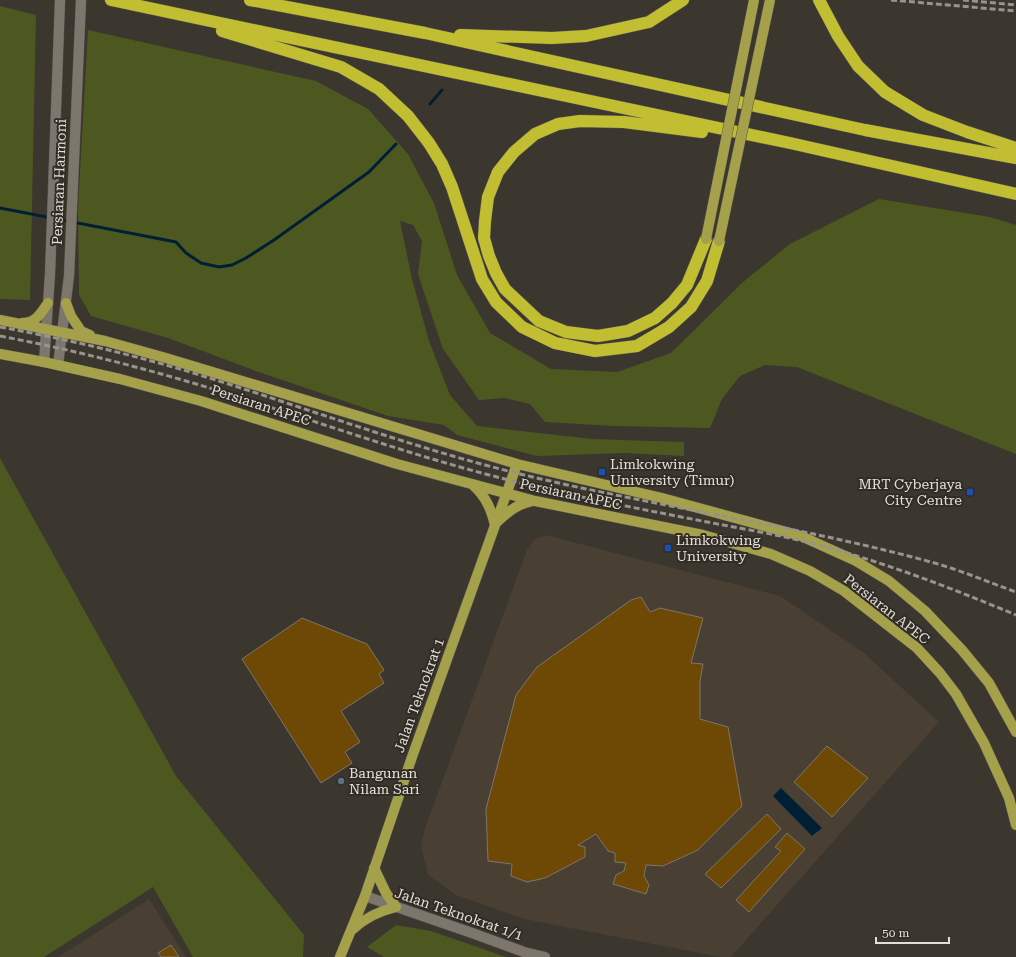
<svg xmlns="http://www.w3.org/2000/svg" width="1016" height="957" font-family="'Roboto Serif',serif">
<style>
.built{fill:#493f32}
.green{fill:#4d5821}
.water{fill:#011f34}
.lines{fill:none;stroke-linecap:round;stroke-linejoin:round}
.stream{stroke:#011f34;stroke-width:3}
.building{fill:#6d4905;stroke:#7c766d}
.minor-casing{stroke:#58534d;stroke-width:11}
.major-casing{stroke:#58534d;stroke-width:11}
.highway-casing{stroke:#58534d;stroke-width:13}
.minor{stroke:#7c766d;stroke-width:10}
.major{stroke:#a5a14a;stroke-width:10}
.highway{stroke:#c1be32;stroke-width:12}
.rail{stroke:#98948d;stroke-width:3;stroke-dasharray:6 3;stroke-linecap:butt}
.major-bridge-casing{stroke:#58534d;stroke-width:11;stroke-linecap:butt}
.major-bridge{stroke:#a5a14a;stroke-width:10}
.transit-dot{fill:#1a4fb4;stroke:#312c24;stroke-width:1.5}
.service-dot{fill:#5c6f8a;stroke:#312c24;stroke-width:1.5}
.labels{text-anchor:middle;stroke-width:4;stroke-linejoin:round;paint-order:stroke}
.street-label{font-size:14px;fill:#e2ded9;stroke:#312c24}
.poi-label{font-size:14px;fill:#e2ded9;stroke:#312c24;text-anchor:start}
</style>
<rect width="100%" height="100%" fill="#3b362e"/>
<path class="built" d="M546,535L780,596L863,652L939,722L731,957H720L524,919L456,895L428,875L421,846L425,828L527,550L534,540Z
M149,899L186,957H58Z"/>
<path class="green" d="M0,6L36,15L30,300L0,299Z
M88,30L316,81L368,109L408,154L434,203L457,275L490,333L551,369L617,372L671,353L743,282L790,244L879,199L990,217L1016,225V454L797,367L765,365L740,376L722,399L710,428L613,426L545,422L530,404L505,398L479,400L443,349L418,274L422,241L413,225L400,221L412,279L429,341L450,395L477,426L592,439L684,442V456L625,453L537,456L457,435L444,425L388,416L256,371L168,338L91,316L79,295L78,207Z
M0,458L176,776L304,935L303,957H193L153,887L44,957H0Z
M396,925L431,931L506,957H384L367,947Z"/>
<path class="water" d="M781,788L822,828L812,836L773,796Z"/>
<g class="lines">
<path class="stream" d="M430,104L442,90
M0,208L176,242L186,253L201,263L219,267L232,265L246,258L274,240L369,172L396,144"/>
</g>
<path class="building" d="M641,597L650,612L660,608L703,618L691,663L703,664L700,681V719L728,727L742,806L698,850L663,866L646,865L644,876L649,885L646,894L613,884L616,875L624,871L626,863L615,862V853L608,851L596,834L578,845L585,847V857L545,878L527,882L511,876L512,864L488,861L486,809L516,695L537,667L631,600Z
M302,618L367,644L384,670L379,674L384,683L341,711L360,742L345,752L352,763L321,783L242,659Z
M827,746L868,778L832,817L794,782Z
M767,814L781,829L721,888L705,874Z
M787,833L805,849L749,912L736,900L781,851L775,847Z
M171,945L179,957H161L158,953Z"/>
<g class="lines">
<g class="minor-casing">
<path id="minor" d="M44,362L50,274L60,0
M58,365L69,276L81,0
M365,896L472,933L524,952L545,957"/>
</g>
<g class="major-casing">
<path id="major" d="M66,303L71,316L81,331L90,335
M0,320L105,341L166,358L517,464L662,498L801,536L856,561L889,581L925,611L962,650L989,683L1016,732
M22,323C36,323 41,313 48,303
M0,354L44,362L120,379L201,401L397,464L535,501L703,535L771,554L810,571L844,591L917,648L940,673L956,694L984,743L1009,798L1016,825
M474,486C486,497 491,509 495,525
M497,522C508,512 517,504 532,501
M353,929C366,917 379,911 396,907L386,893L374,868
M340,957L365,896L412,757L517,464"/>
</g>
<g class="highway-casing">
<path id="highway" d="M111,0L790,143L1016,194
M250,0L425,33L865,130L1016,158
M819,0L838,36L858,66L885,92L923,115L967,132L1016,148
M222,31L341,67L379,89L408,116L429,143L442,164L452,187L482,279L496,302L522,327L555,343L595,351L637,346L669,327L691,307L707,281L719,241
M460,35L552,38L586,36L649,22L683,0
M702,132L624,122L580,121L558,124L535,134L514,152L498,172L488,197L485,221L484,238L489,256L496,273L505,289L539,321L566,332L598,336L628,331L655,318L672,303L687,285L706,239"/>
</g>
<use href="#minor" class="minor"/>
<use href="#major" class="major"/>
<use href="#highway" class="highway"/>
<path class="rail" d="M891,0L1016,11
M963,0L1016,5
M0,327C61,338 121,352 180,369C290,402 397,443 508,471C648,506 792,524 931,562C960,570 988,582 1016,592
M0,336C63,348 124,363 186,381C292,412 397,452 505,479C570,496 636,508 702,521C738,528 775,534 811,543C881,561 949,587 1016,615"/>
<g class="major-bridge-casing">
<path id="major-bridge" d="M706,239L754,0
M719,241L770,0"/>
</g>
<use href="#major-bridge" class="major-bridge"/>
</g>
<g class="transit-dot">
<rect x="598" y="468" width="8" height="8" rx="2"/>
<rect x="966" y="488" width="8" height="8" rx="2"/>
<rect x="664" y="544" width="8" height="8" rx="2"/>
</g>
<circle class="service-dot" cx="341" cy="781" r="4"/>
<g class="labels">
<g class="street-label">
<text transform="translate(59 182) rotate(-88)" y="5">Persiaran Harmoni</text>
<text transform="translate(261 405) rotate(18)" y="5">Persiaran APEC</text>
<text transform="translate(571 494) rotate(12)" y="5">Persiaran APEC</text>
<text transform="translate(887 609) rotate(38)" y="5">Persiaran APEC</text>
<text transform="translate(419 695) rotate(-70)" y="5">Jalan Teknokrat 1</text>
<text transform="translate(459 914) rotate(19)" y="5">Jalan Teknokrat 1/1</text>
</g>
<g class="poi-label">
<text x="610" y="469">Limkokwing<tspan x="610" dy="16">University (Timur)</tspan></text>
<text x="962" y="489" text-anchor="end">MRT Cyberjaya<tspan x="962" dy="16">City Centre</tspan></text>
<text x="676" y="545">Limkokwing<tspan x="676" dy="16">University</tspan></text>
<text x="349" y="778">Bangunan<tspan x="349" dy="16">Nilam Sari</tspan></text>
</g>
</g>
<path d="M876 937v6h73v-6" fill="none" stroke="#e2ded9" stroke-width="2"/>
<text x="882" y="937" font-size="12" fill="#e2ded9" stroke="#312c24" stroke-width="3" paint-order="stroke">50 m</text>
</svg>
